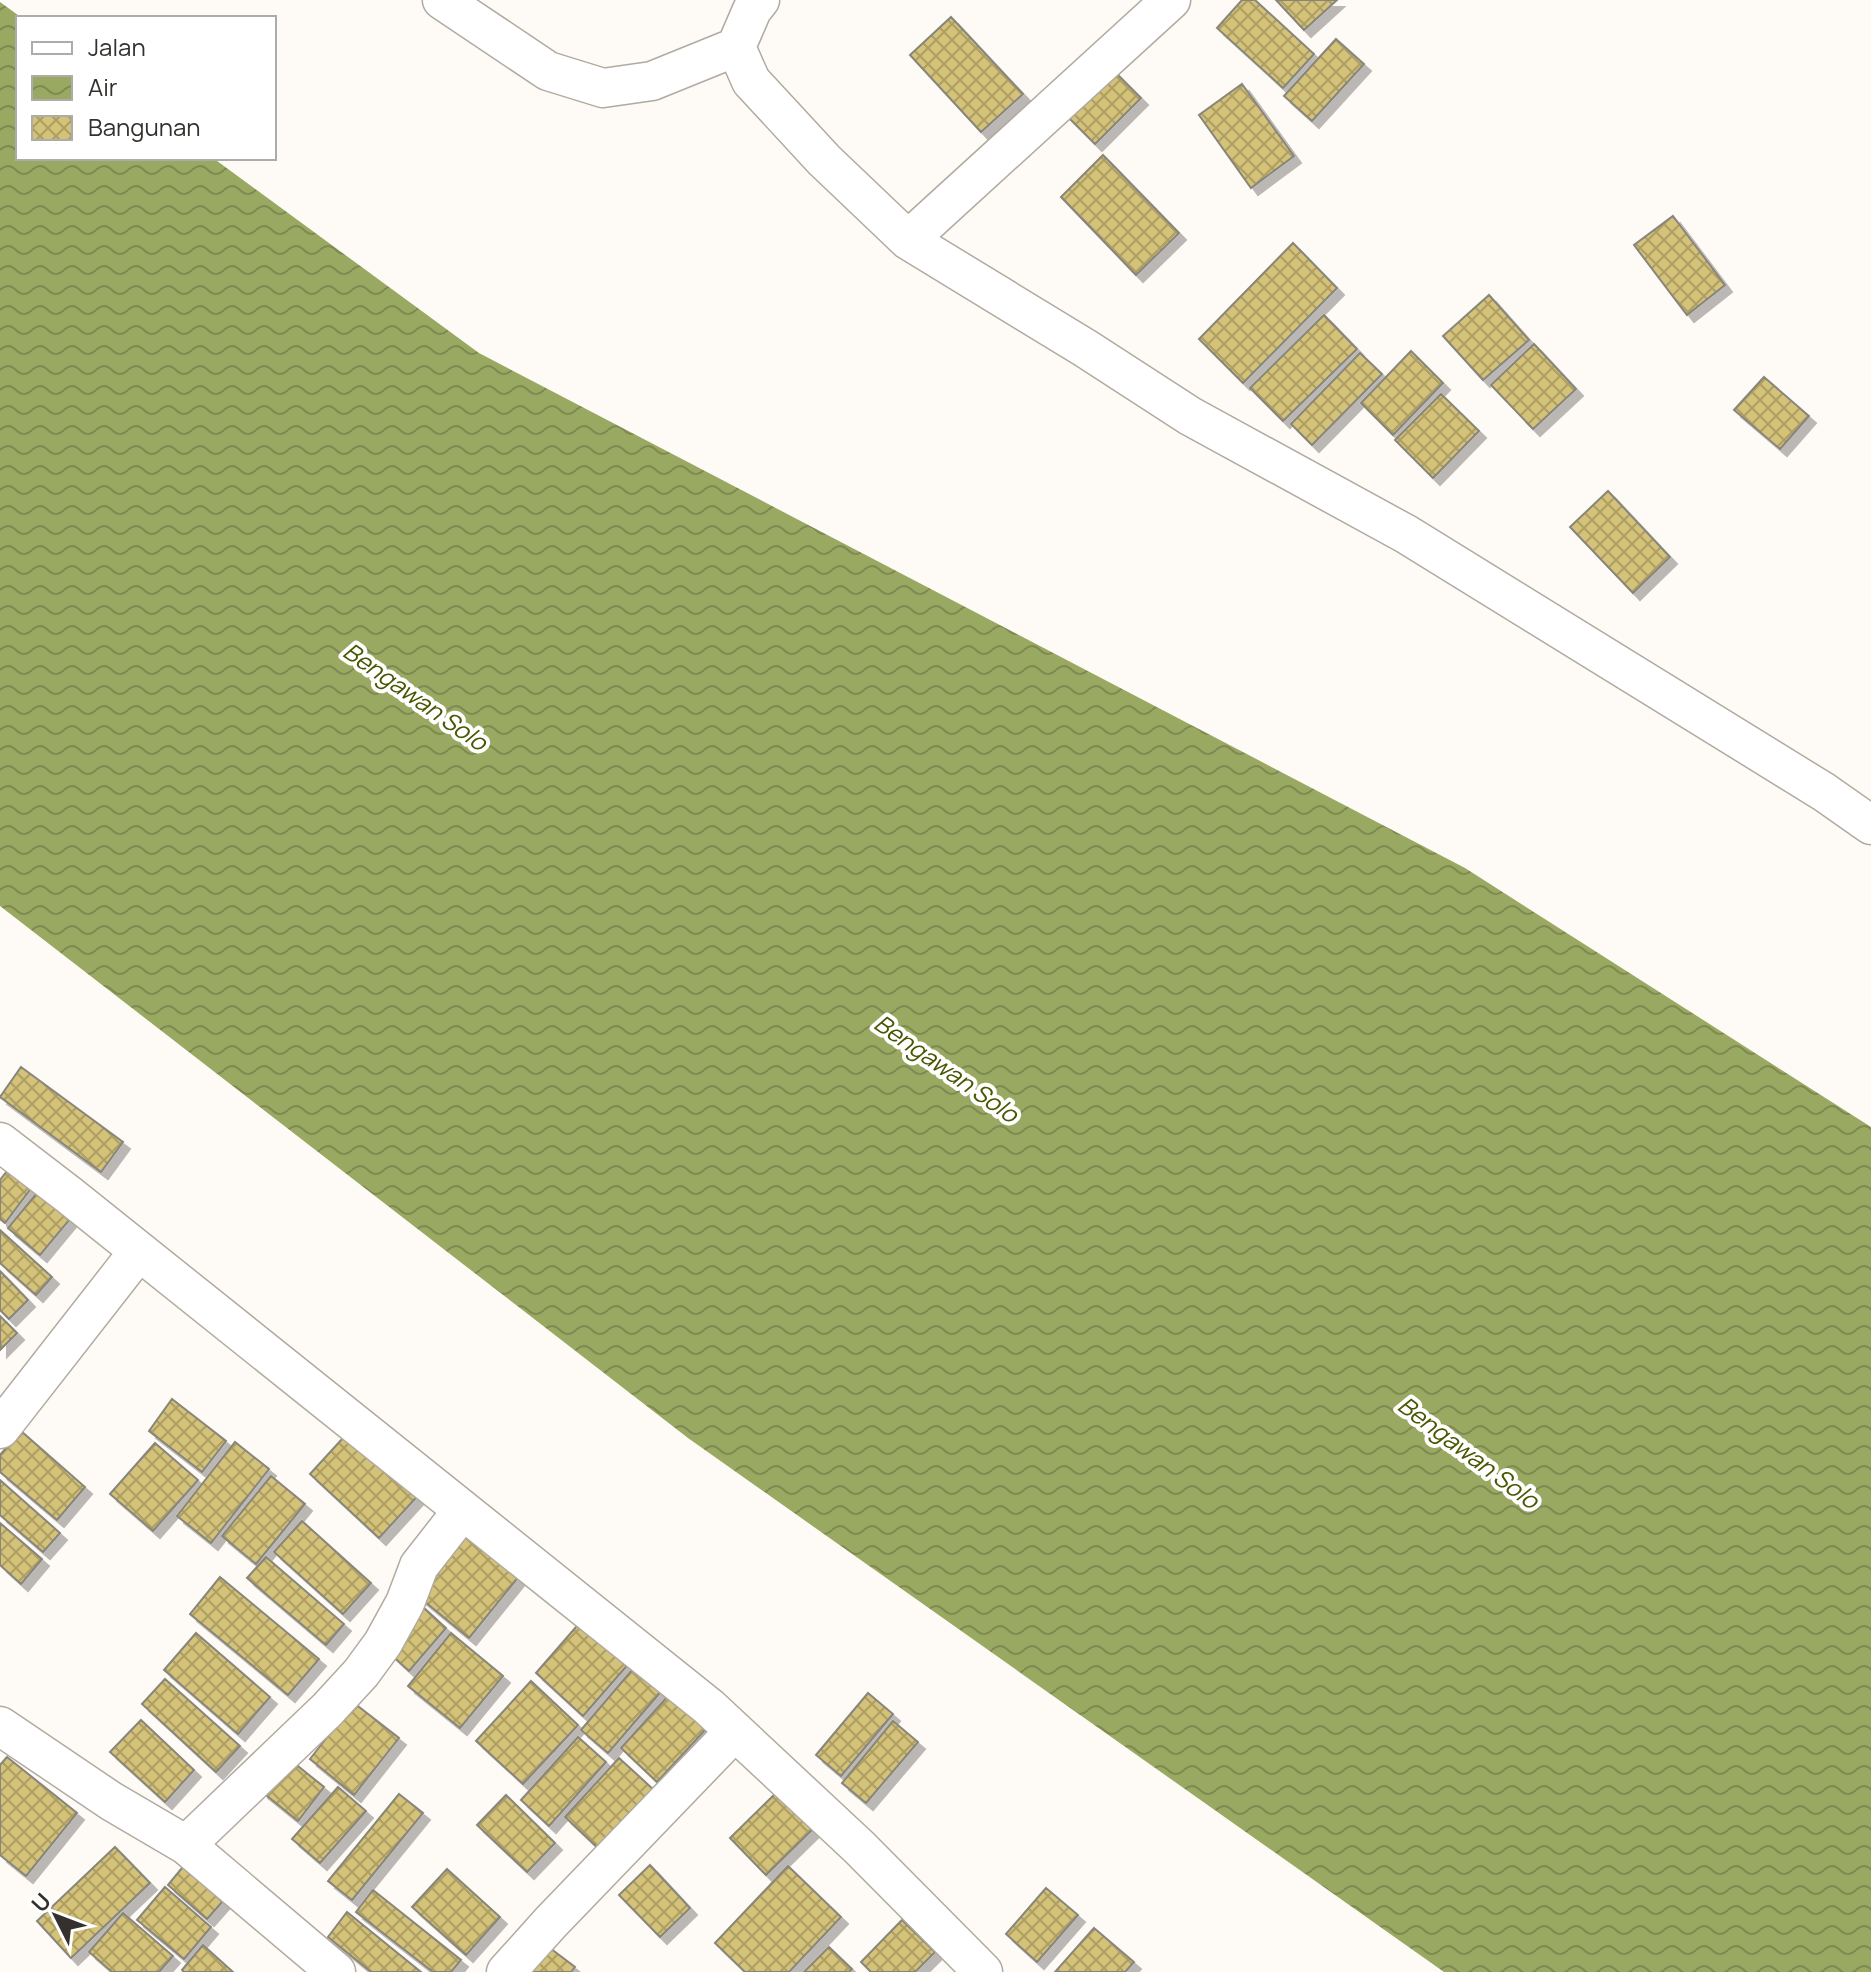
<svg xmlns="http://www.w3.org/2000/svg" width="1871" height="1972" font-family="Manrope,sans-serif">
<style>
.water{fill:url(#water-waves)}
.building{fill:url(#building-cross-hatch);stroke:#88867b;stroke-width:2;filter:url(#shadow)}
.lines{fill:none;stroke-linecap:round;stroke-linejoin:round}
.minor-casing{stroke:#b1aaa0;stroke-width:41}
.minor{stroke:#fff;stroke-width:38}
.labels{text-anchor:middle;stroke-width:8;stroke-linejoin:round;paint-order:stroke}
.water-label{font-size:24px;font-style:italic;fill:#495701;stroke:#fff}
</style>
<defs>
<pattern id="water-waves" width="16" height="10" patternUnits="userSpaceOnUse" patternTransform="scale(2)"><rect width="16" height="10" fill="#99a962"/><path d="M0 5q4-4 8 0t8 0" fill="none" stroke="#7e8a51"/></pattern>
<pattern id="building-cross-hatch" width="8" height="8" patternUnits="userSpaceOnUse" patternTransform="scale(2)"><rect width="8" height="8" fill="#d4c278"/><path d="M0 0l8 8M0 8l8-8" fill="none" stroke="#ad9e63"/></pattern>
<filter id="shadow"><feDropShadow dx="7" dy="7" stdDeviation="0" flood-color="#0004"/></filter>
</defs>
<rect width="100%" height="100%" fill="#fefaf6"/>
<path class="water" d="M0,2L22,18H18V158H213L479,353L1465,868L1871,1127V1972H1444L688,1438L0,906Z"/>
<path class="building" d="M1242,0H1255L1314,54L1283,88L1217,28Z
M1276,0H1337L1304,30Z
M951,17L1023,94L981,132L910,55Z
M1336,39L1364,64L1312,121L1284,96Z
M1110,67L1141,98L1095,144L1064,113Z
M1242,84L1294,156L1251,188L1199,115Z
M1103,155L1179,233L1136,275L1061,197Z
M1673,216L1725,285L1687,315L1634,245Z
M1293,243L1337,288L1243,383L1199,339Z
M1489,295L1529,340L1483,380L1443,336Z
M1324,315L1357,349L1283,421L1250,388Z
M1534,344L1576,389L1533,429L1491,385Z
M1411,351L1443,383L1393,435L1361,403Z
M1360,353L1382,374L1312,445L1291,424Z
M1764,377L1809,416L1780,449L1734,410Z
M1441,394L1479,431L1433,478L1395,440Z
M1608,491L1670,557L1633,593L1570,527Z
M21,1067L123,1142L101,1172L0,1097Z
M14,1162L38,1179L5,1223L0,1219V1180Z
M37,1193L70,1219L40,1255L8,1228Z
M0,1230L52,1277L36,1295L0,1263Z
M0,1271L28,1300L9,1319L0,1310Z
M0,1316L17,1333L0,1350Z
M172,1399L226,1441L202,1472L149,1431Z
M354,1426L424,1489L379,1538L310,1474Z
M21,1431L85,1487L57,1520L0,1472V1455Z
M235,1442L269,1469L211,1543L177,1516Z
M155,1443L198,1480L153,1531L110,1494Z
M271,1476L305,1504L256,1564L222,1536Z
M0,1480L60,1533L43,1552L0,1515Z
M302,1521L371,1583L343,1614L274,1552Z
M0,1523L42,1559L21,1584L0,1565Z
M470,1523L525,1569L469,1638L413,1592Z
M266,1557L344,1624L326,1645L247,1578Z
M220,1577L319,1659L288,1695L190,1614Z
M423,1607L446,1628L409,1671L386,1650Z
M583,1619L631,1661L583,1716L536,1673Z
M196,1633L270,1697L238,1734L164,1670Z
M451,1633L503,1676L460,1728L408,1686Z
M638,1663L665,1687L608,1753L581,1730Z
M165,1679L240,1746L216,1772L142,1704Z
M531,1681L578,1725L523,1784L476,1741Z
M868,1693L893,1714L841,1776L816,1755Z
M669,1695L706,1729L657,1782L621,1748Z
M354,1703L399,1738L354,1795L310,1759Z
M141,1720L194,1770L165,1802L110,1752Z
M893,1721L918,1742L866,1803L842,1783Z
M578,1737L606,1762L549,1826L521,1800Z
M7,1757L77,1813L26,1876L0,1855V1765Z
M288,1758L324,1787L298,1821L261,1791Z
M619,1758L654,1790L600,1850L565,1817Z
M338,1787L366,1811L320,1863L292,1839Z
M777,1792L813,1829L766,1875L730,1838Z
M399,1794L423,1813L352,1900L328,1881Z
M506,1795L555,1843L527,1872L477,1825Z
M115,1847L150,1883L71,1958L37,1921Z
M191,1857L231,1892L207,1919L168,1885Z
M650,1865L690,1908L660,1937L619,1895Z
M788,1866L841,1917L789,1972H745L715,1943Z
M447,1869L500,1917L466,1955L412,1907Z
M165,1887L211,1927L184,1959L137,1920Z
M1046,1888L1078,1915L1037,1962L1006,1934Z
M373,1890L461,1960L451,1972H433L356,1912Z
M347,1912L421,1972H371L328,1937Z
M123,1913L173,1956L159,1972H112L89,1952Z
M902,1920L935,1952L915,1972H871L861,1962Z
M1094,1928L1134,1962L1125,1972H1055Z
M542,1942L575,1967L571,1972H519Z
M203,1945L233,1972H184L182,1970Z
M829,1947L852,1969L849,1972H804Z"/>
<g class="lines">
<g class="minor-casing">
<path id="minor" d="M442,0L548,71L603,88L652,81L736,47
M760,0L752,10L736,47L751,81L824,160L908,240L1085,348L1190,416L1406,534L1824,792L1871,825
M908,240L1171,0
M0,1142L69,1195L709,1707L859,1847L983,1972
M0,1429L139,1251
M0,1726L111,1801L186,1845L336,1972
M186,1845L327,1710L361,1673L383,1643L405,1603L419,1566L462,1511
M506,1972L551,1922L735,1731"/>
</g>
<use href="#minor" class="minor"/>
</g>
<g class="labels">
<g class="water-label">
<text transform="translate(415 697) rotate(35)" y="8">Bengawan Solo</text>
<text transform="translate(946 1069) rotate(35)" y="8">Bengawan Solo</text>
<text transform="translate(1468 1453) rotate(37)" y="8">Bengawan Solo</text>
</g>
</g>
<rect x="16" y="16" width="260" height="144" fill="#ffffff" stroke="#aeacab" stroke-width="2"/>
<rect x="32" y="42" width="40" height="12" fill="#ffffff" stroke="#aeacab" stroke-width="2"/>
<text x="88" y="56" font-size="24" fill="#34302d">Jalan</text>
<rect x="32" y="76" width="40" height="24" fill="url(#water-waves)" stroke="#aeacab" stroke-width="2"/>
<text x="88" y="96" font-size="24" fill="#34302d">Air</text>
<rect x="32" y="116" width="40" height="24" fill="url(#building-cross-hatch)" stroke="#aeacab" stroke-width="2"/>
<text x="88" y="136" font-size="24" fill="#34302d">Bangunan</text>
<g transform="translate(56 1916) rotate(312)" stroke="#ffffff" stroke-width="6" paint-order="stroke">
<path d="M0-6L14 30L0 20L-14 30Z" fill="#34302d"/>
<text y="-12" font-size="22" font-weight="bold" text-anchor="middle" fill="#34302d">U</text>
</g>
</svg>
